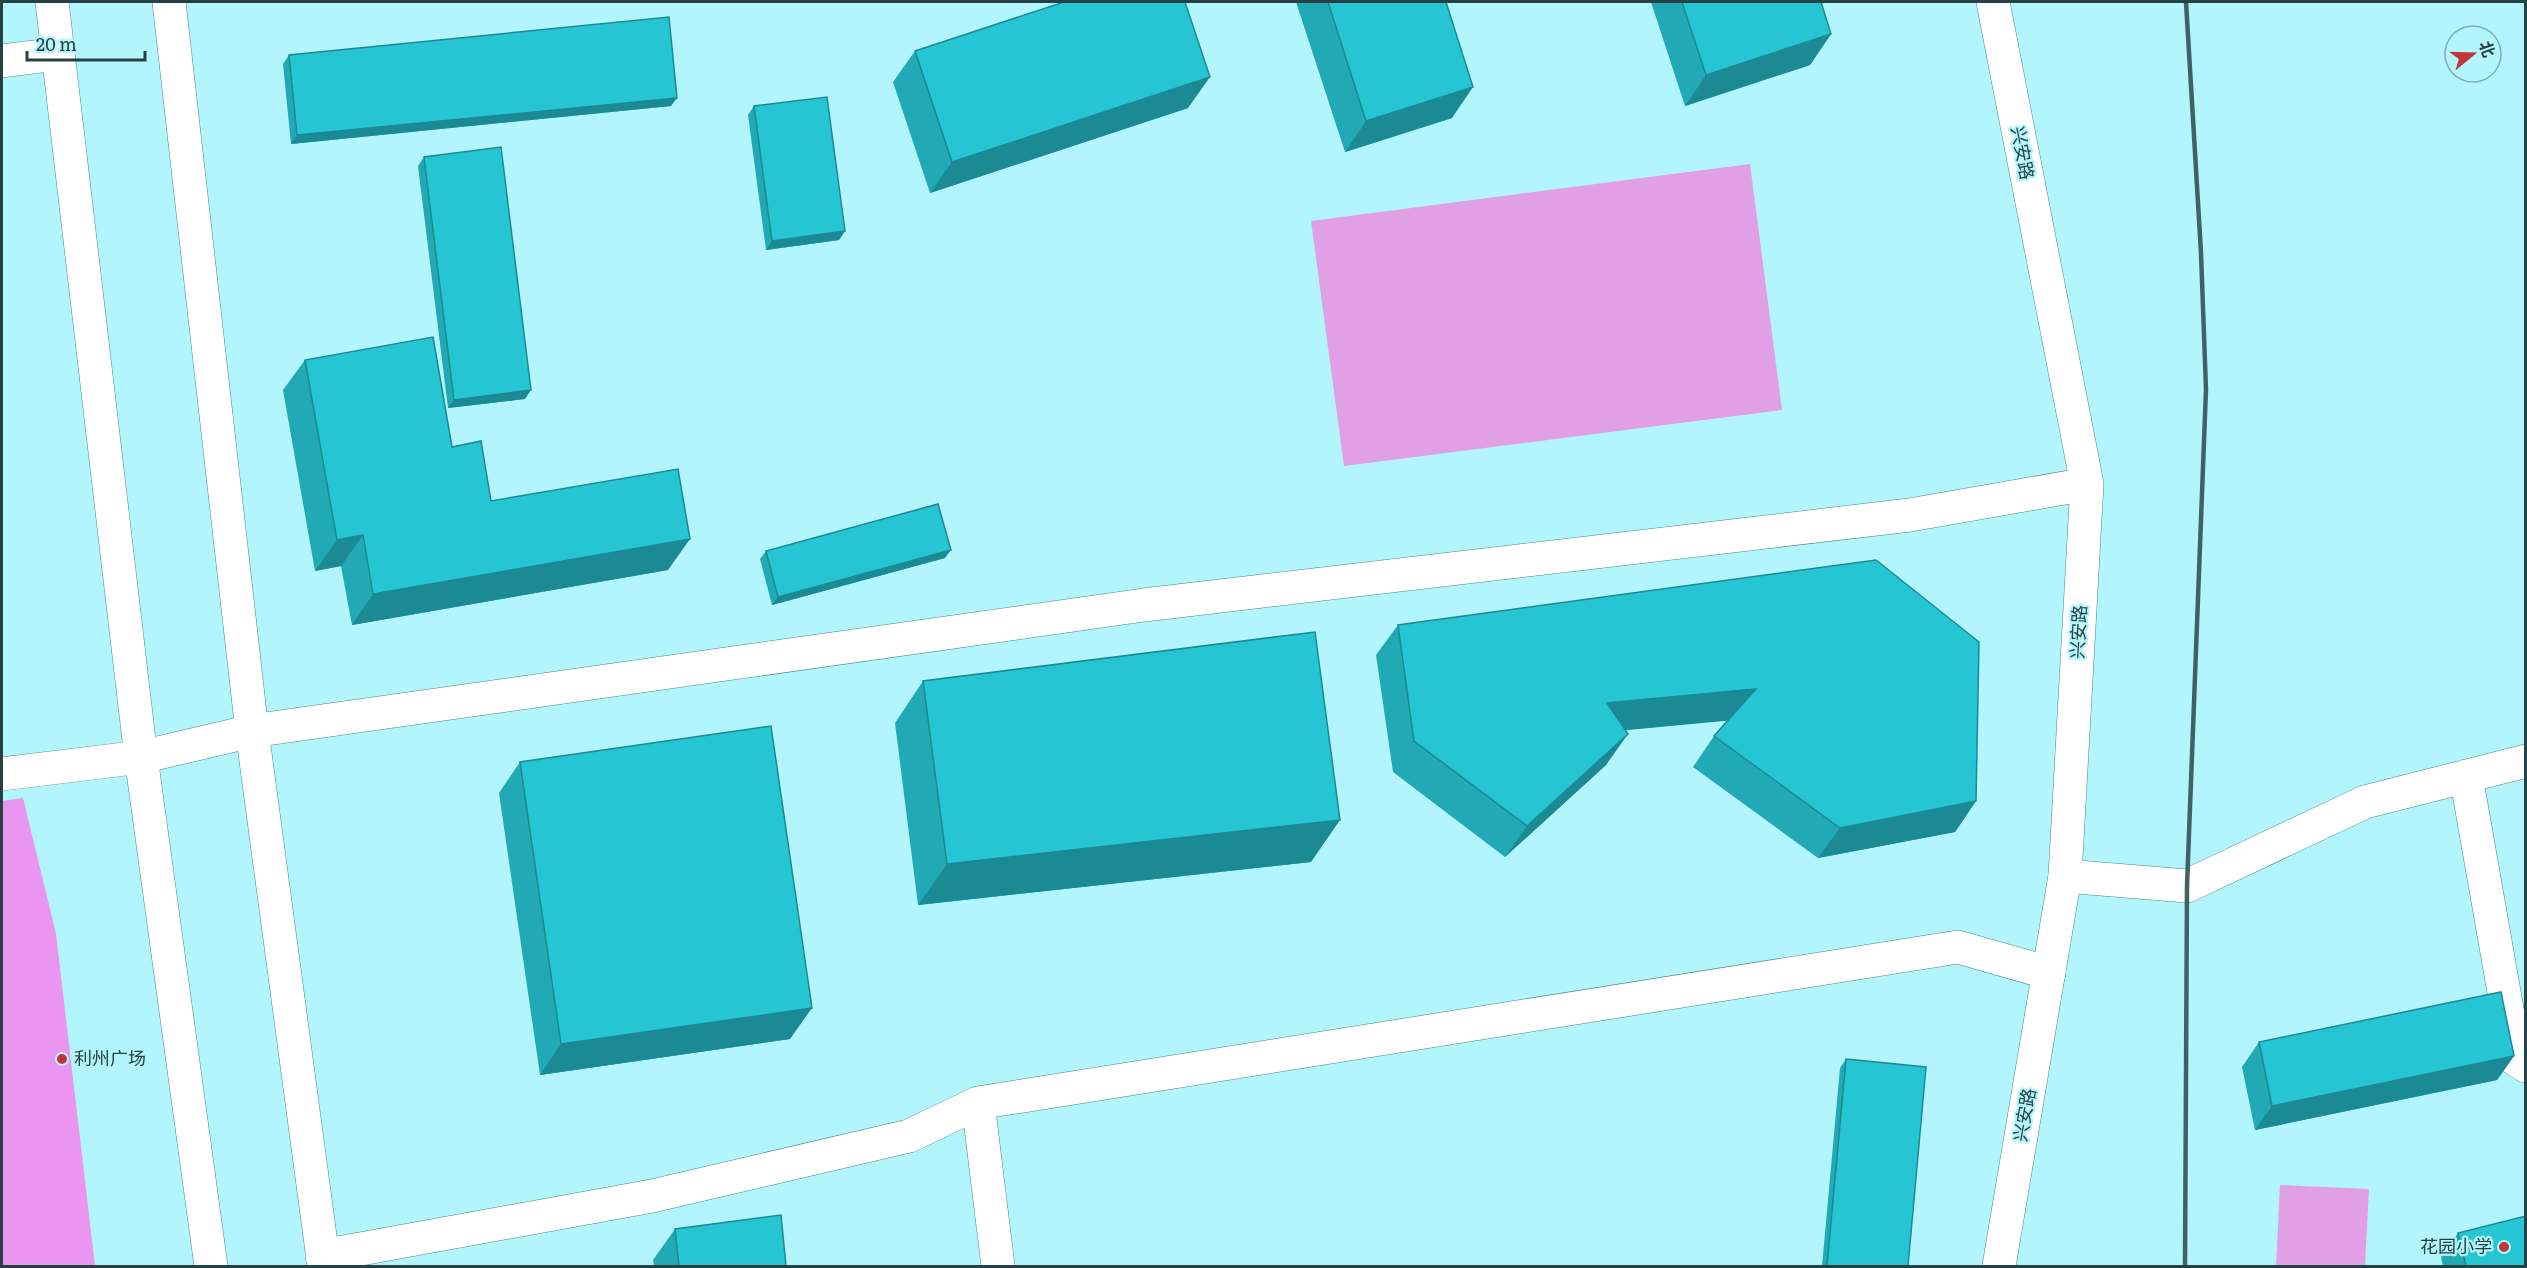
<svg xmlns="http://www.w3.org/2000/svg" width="2527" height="1268" font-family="Literata,'Noto Sans SC',serif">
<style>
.green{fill:#e19fe5}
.forest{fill:#ea95ef}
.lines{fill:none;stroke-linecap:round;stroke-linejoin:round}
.minor-casing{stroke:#46878e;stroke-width:34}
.tertiary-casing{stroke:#46878e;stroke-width:34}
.trunk-casing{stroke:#46878e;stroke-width:34}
.minor{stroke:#fff;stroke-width:33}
.tertiary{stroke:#fff;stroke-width:33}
.trunk{stroke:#fff;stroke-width:33}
.rail{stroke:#3f6266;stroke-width:4.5}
.wall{fill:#21a9b6}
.shaded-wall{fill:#1b8a94}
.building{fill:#26c5d4;stroke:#1b8a94;stroke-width:1.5}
.poi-dot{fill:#c43536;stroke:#b3f5fd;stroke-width:2}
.labels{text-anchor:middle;stroke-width:4.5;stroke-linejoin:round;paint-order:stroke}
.street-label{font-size:18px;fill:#254144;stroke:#b3f5fd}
.poi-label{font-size:18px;fill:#254144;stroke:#b3f5fd;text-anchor:start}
</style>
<rect width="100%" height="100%" fill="#b3f5fd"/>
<path class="green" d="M1750,164L1782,410L1344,466L1311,221Z
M2280,1185L2369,1189L2365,1266H2276Z"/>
<path class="forest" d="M23,798L56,934L95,1266H2V801Z"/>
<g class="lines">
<g class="minor-casing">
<path id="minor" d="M2,61L58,54
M2466,776L2516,1060L2526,1066
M2065,876L2187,886L2365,802L2526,761
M322,1256L652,1196L909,1136L978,1103
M998,1266L978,1103L1958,947L2049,973"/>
</g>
<g class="tertiary-casing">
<path id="tertiary" d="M1993,2L2087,484L2065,876L1999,1266
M2,774L141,757L252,731L1144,605L1910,515L2087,484"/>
</g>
<g class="trunk-casing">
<path id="trunk" d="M52,2L141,757L211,1266
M169,2L252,731L324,1266"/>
</g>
<use href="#minor" class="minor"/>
<use href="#tertiary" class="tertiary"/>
<use href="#trunk" class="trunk"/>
<path class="rail" d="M2185,1266L2187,886L2206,389L2201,253L2186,2"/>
</g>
<path class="wall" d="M1296,2H1446L1452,118L1345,152Z
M1651,2H1821L1831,34L1810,65L1685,106Z
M915,51L1188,108L930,193L893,82Z
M289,55L671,106L291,144L283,64Z
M754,106L845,231L839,240L766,250L748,115Z
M424,157L525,399L448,408L418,166Z
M305,360L491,501L668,570L352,625L341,566L315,571L283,390Z
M766,551L945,558L772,605L760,559Z
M1876,560L1976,801L1955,832L1818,858L1693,767L1714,736L1728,720L1625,730L1606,765L1505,857L1393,772L1376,655L1398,625Z
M923,681L1311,862L918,905L895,723Z
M520,762L790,1039L540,1075L499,793Z
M2259,1042L2514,1056L2497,1080L2255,1130L2242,1067Z
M1846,1059L1908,1266H1822L1840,1068Z
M675,1229L786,1266H654L653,1260Z
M2458,1233L2526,1266H2443L2441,1257Z"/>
<path class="shaded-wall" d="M1831,34L1810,65L1685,106L1706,75Z
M1210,77L1188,108L930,193L952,162Z
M1473,87L1452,118L1345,152L1366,121Z
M677,98L671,106L291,144L297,135Z
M845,231L839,240L766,250L772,241Z
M531,390L525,399L448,408L454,400Z
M363,535L341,566L315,571L337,540Z
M690,539L668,570L352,625L373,594Z
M951,550L945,558L772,605L778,597Z
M1756,689L1734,720L1585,734L1607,703Z
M1628,734L1606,765L1505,857L1527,826Z
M1976,801L1955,832L1818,858L1840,828Z
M1340,820L1311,862L918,905L947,864Z
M812,1008L790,1039L540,1075L561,1044Z
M2514,1056L2497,1080L2255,1130L2272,1106Z"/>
<path class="building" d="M1064,2H1185L1210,77L952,162L915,51Z
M1328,2H1446L1473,87L1366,121Z
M1682,2H1821L1831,34L1706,75Z
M669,17L677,98L297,135L289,55Z
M827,97L845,231L772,241L754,106Z
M501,147L531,390L454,400L424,157Z
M433,337L452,447L481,441L491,501L678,469L690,539L373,594L363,535L337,540L305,360Z
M938,504L951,550L778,597L766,551Z
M1876,560L1979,642L1976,801L1840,828L1714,736L1756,689L1607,703L1628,734L1527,826L1414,741L1398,625Z
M1315,632L1340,820L947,864L923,681Z
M771,726L812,1008L561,1044L520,762Z
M2501,992L2514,1056L2272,1106L2259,1042Z
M1846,1059L1926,1067L1908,1266H1827Z
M781,1215L786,1266H679L675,1229Z
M2526,1216V1266H2466L2458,1233Z"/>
<g class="poi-dot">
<circle cx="62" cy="1059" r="6"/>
<circle cx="2504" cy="1247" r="6"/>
</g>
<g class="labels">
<g class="street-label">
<text transform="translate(2022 153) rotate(79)" y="6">兴安路</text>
<text transform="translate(2079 632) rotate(-87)" y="6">兴安路</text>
<text transform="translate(2025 1115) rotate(-80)" y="6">兴安路</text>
</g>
<g class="poi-label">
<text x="74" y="1065">利州广场</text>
<text x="2492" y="1253" text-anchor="end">花园小学</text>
</g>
</g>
<rect width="2527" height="1268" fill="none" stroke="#254144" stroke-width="6"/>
<g transform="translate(2473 54) rotate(71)"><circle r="28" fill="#b3f5fd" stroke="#7aadb3" stroke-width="1.5"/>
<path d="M0-4.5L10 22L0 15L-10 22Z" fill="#c43536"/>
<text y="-9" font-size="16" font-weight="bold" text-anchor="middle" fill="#254144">北</text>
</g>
<path d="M27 51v9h118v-9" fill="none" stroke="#254144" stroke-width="3"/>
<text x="36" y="51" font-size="18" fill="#254144" stroke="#b3f5fd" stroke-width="4.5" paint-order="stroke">20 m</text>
</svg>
